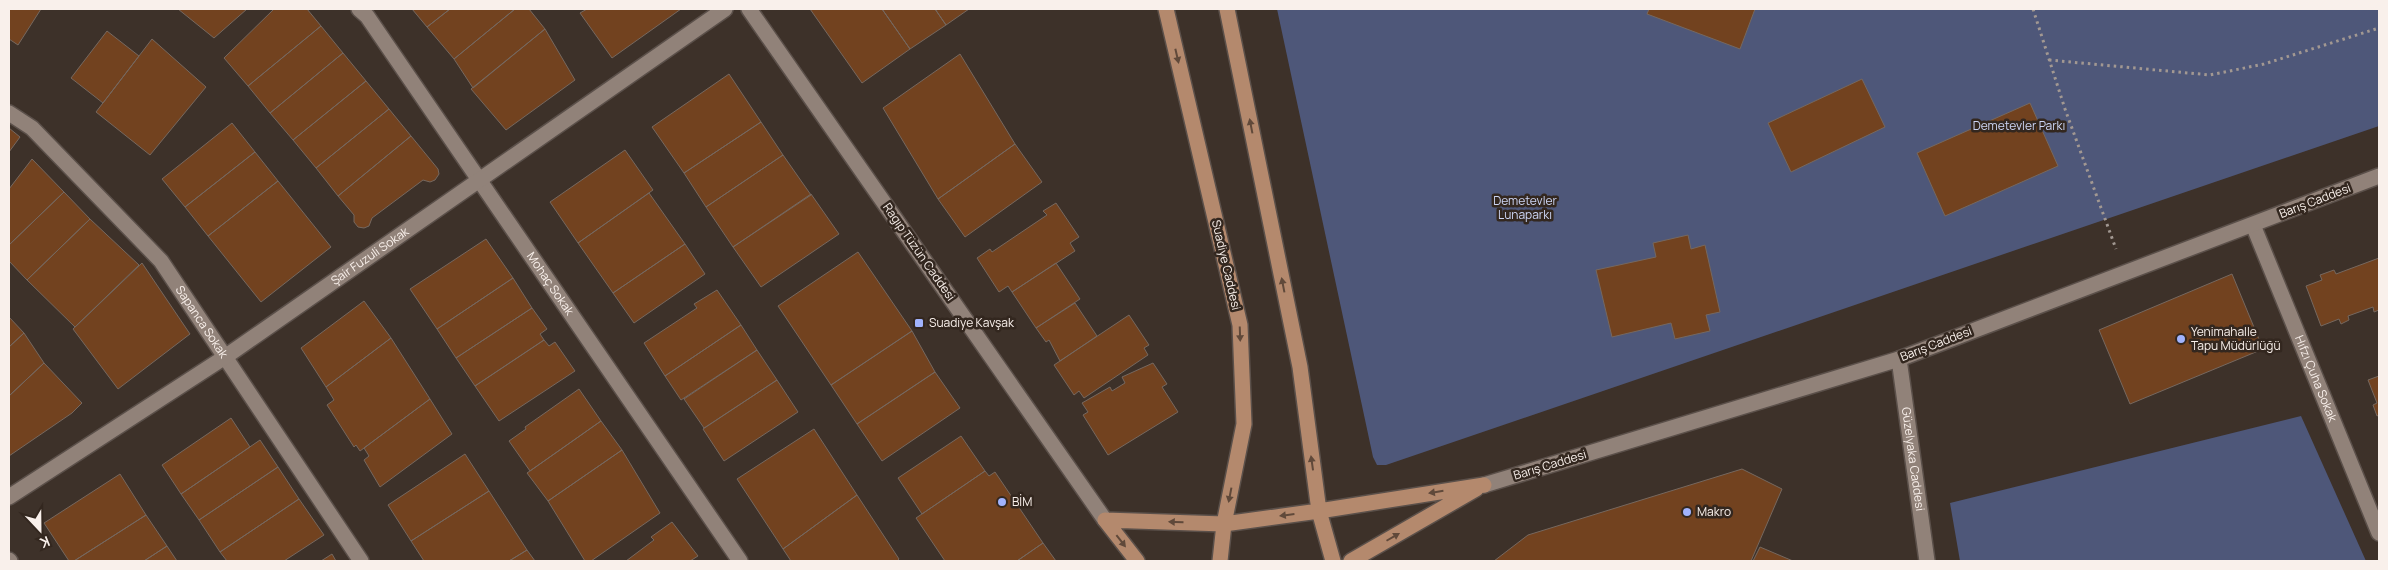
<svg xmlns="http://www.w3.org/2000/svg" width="2388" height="570" font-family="Manrope,sans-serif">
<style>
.green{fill:#4e5779}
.building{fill:#72421f;stroke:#76685f}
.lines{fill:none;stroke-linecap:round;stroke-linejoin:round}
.minor-casing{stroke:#5b504a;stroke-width:18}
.major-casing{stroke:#5b504a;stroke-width:18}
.path{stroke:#a29892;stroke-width:3;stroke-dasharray:2.5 4;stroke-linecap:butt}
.minor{stroke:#918279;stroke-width:15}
.major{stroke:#b4896d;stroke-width:15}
.oneway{fill:#60493a}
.poi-dot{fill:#a1b3fd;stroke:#33271f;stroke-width:2}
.labels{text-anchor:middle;stroke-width:5;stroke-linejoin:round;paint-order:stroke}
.park-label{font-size:12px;fill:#ccd5f4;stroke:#33271f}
.street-label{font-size:12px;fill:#f9f0eb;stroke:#33271f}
.poi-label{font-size:12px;fill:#f9f0eb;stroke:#33271f;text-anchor:start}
</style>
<rect width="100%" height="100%" fill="#3d3129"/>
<path class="green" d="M1277,9H2379V126L1386,465H1377L1373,457Z
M2301,416L2366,561H1960L1950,503Z"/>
<path class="building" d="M9,9H41L18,45L9,39Z
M178,9H247L214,38Z
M274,9H307L321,26L248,86L224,58Z
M412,9H450L427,27Z
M450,9H515L454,59L427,27Z
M515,9H529L545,29L473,88L454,59Z
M587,9H681L612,58L580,13Z
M810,9H882L910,49L862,83Z
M882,9H935L946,25L910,49Z
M935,9H969L946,25Z
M1649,9H1755L1740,49L1647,14Z
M321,26L343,53L270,113L248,86Z
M545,29L575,80L506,130L471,89Z
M107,31L139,56L103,103L71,78Z
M152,39L206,87L150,155L96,112Z
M343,53L366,81L293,140L270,113Z
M960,54L1015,144L938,199L883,108Z
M729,74L761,122L684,173L652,127Z
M1862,79L1885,127L1791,172L1768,123Z
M366,81L389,109L316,168L293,140Z
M2030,103L2058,166L1945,216L1917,153Z
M389,109L411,136L338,196L316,168Z
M761,122L783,155L706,207L684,173Z
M232,123L255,152L185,207L162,179Z
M9,128L20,137L9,152Z
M411,136L438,169L439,174L435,180L430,182L423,180L372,218L369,226L364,228L358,227L354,222V215L338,196Z
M1015,144L1042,182L965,237L938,199Z
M625,150L653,190L578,243L550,202Z
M255,152L278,181L208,236L185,207Z
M783,155L811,195L733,247L706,207Z
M32,159L64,192L9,245V189Z
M278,181L331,247L261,302L208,236Z
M64,192L90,219L27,280L9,261V245Z
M649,193L685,244L613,293L578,243Z
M811,194L839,234L761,287L733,247Z
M1056,203L1079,237L1070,243L1075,251L1012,292L1008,286L999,292L977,258L990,249L992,252L1047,215L1043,211Z
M90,219L139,265L75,327L27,280Z
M1688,235L1691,249L1705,245L1720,312L1706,315L1710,331L1675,339L1671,323L1612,337L1596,270L1656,257L1653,243Z
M486,239L513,278L437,329L410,289Z
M685,244L705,274L634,323L613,293Z
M858,252L912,331L831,385L778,306Z
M2379,258V310L2374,312L2373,307L2348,316L2349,320L2341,324L2339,319L2321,326L2306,286L2322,280L2320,275L2334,270L2336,274Z
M142,263L190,334L118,389L73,329Z
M1056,263L1080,299L1036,328L1012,292Z
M2232,274L2263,349L2130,404L2099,330Z
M513,278L532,308L456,358L437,329Z
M717,290L741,325L665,376L644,343L697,308L694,304Z
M364,301L391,338L326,387L301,348Z
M1075,303L1097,336L1060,361L1049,340L1046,342L1036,328Z
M532,308L547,329L540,334L544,340L475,386L456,358Z
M1129,315L1149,345L1144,348L1148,355L1084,398L1079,391L1074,395L1054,365Z
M9,317L24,333L9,347Z
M741,325L757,350L681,400L665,376Z
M912,331L935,372L857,424L831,385Z
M24,333L44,363L9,396V347Z
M391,338L430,399L360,451L356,445L354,447L327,405L334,400L326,387Z
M544,340L549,346L555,342L575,371L499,421L475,386Z
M757,350L777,380L704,428L684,399Z
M44,363L82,403L72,413L9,456V396Z
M1153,363L1167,384L1162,387L1178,412L1108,455L1083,415L1088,412L1082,403L1110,387L1112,391L1125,383L1122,377Z
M935,372L960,408L882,461L857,424Z
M2379,376V415L2377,416L2373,405L2377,403L2368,380Z
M777,380L798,412L724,461L703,429Z
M579,389L601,421L530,471L509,441L526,429L525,427Z
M430,399L452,434L380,487L364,460L369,456L364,448Z
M231,418L250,447L181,494L162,465Z
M601,421L622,450L548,501L527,473Z
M814,429L857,495L783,549L737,479Z
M961,436L985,471L922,514L898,478Z
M260,440L278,467L199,520L181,494Z
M622,450L660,513L591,561H585L548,501Z
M465,454L489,491L411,541L388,505Z
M278,467L299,499L220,552L199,520Z
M1742,469L1782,489L1751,561H1494L1528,535Z
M985,471L989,476L995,472L1043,543L1017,561H945L916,518Z
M120,474L146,515L74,561H69L44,523Z
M489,491L527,550L509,561H424L411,541Z
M857,495L899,559L897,561H791L783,549Z
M299,499L324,535L284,561H227L220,552Z
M146,515L167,546L144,561H74Z
M672,522L698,556L690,561H626L654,540L651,537Z
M1043,543L1056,561H1017Z
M167,546L177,561H144Z
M1760,547L1793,561H1753Z
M527,550L535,561H509Z
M332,554L336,561H321Z"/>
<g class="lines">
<g class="minor-casing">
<g id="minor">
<path id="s1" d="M359,9L367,16L740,561"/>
<path d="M749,9L1105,520"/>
<path id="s2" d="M9,113L32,128L161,261L361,561"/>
<path id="s3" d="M2253,225L2379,533"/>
<path id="s4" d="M1899,359L1927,561"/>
<path d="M1484,485L1899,359L2379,176"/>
<path id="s5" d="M9,497L225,357L725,9"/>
<path d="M9,560L10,561"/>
</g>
</g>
<g class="major-casing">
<path id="major" d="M1166,9L1240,325L1244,424L1224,524L1220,561
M1227,9L1300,367L1319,511L1484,485
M1105,520L1224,524L1319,511L1333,561
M1105,520L1137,561
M1351,561L1476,489"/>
</g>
<path class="path" d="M2033,9L2065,109L2116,249
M2049,60L2210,75L2264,64L2379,28"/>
<use href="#minor" class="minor"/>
<use href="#major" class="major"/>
</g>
<defs><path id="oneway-solid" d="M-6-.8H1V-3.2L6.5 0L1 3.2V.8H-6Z" transform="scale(1.25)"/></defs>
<g class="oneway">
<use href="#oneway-solid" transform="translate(1177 56) rotate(77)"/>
<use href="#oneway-solid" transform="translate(1251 126) rotate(-101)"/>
<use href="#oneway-solid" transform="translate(1283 285) rotate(-101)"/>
<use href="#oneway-solid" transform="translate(1240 334) rotate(88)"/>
<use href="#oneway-solid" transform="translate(1312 463) rotate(-98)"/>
<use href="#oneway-solid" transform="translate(1436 492) rotate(171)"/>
<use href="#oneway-solid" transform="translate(1230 495) rotate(101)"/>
<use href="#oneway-solid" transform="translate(1287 515) rotate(173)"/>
<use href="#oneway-solid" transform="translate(1176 522) rotate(-178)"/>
<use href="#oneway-solid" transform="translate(1393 537) rotate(-30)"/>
<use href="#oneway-solid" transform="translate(1121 541) rotate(52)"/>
</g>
<g class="poi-dot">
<rect x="914" y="318" width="10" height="10" rx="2.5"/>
<circle cx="2181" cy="339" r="5"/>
<circle cx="1002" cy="502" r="5"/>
<circle cx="1687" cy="512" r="5"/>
</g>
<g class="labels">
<g class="park-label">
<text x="2019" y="130">Demetevler Parkı</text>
<text x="1525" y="205">Demetevler<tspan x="1525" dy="14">Lunaparkı</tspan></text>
</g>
<g class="street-label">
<text transform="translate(2315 201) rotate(-21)" y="4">Barış Caddesi</text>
<text transform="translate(919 252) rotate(55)" y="4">Ragıp Tüzün Caddesi</text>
<text dy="4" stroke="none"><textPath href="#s5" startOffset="434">Şair Fuzuli Sokak</textPath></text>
<text transform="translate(1226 265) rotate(77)" y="4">Suadiye Caddesi</text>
<text dy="4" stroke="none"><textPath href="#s1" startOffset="335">Mohaç Sokak</textPath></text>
<text dy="4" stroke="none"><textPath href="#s2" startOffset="286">Sapanca Sokak</textPath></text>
<text transform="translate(1936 344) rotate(-21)" y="4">Barış Caddesi</text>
<text dy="4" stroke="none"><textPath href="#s3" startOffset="166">Hıfzı Çuha Sokak</textPath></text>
<text dy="4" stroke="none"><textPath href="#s4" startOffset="101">Güzelyaka Caddesi</textPath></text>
<text transform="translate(1550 465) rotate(-17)" y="4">Barış Caddesi</text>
</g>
<g class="poi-label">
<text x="929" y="327">Suadiye Kavşak</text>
<text x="2191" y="336">Yenimahalle<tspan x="2191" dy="14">Tapu Müdürlüğü</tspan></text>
<text x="1012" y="506">BİM</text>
<text x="1697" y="516">Makro</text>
</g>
</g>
<rect width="2388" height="570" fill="none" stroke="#f9f0eb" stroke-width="20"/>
<g transform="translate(40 530) rotate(158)" stroke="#33271f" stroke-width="4" paint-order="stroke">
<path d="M0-4L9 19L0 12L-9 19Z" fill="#f9f0eb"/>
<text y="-8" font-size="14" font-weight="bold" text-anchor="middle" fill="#f9f0eb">K</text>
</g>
</svg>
